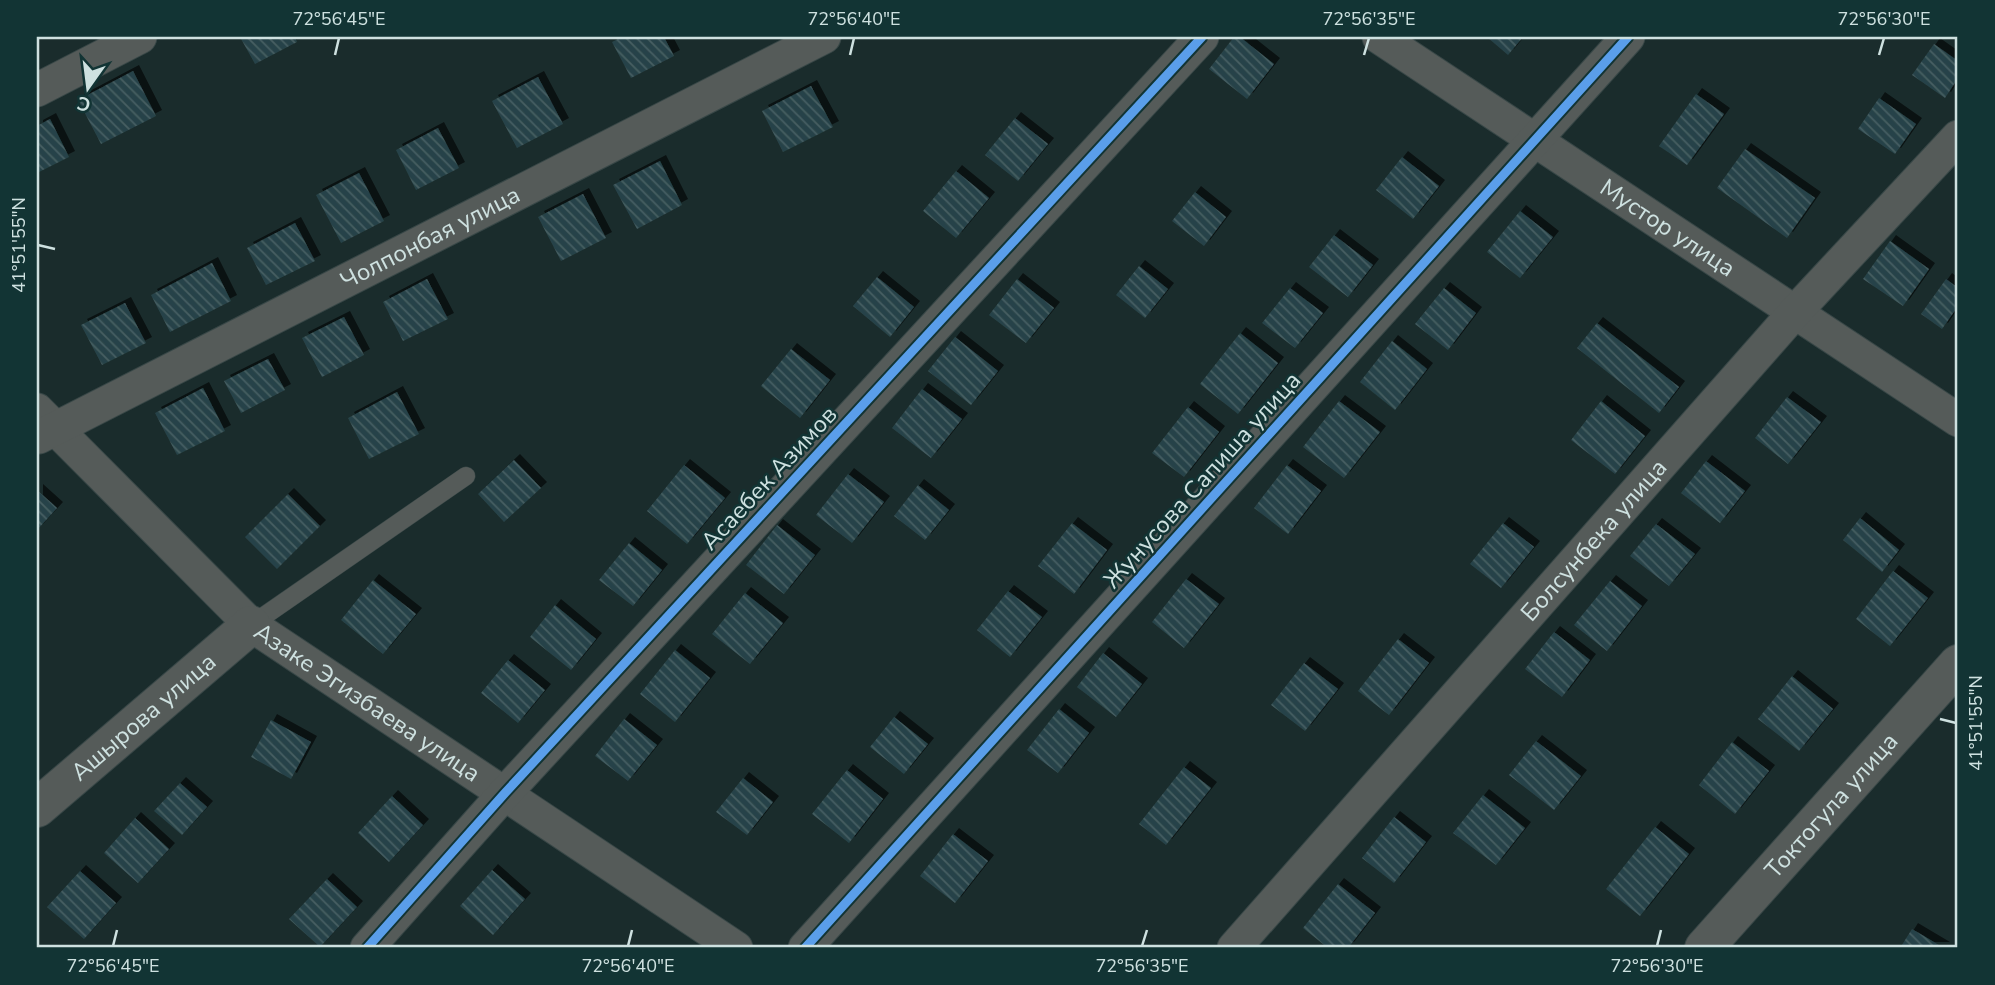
<svg xmlns="http://www.w3.org/2000/svg" width="1995" height="985" font-family="'Nunito Sans',sans-serif">
<style>
.building{fill:url(#building-back-hatch);filter:url(#shadow)}
.lines{fill:none;stroke-linecap:round;stroke-linejoin:round}
.service-casing{stroke:#384747;stroke-width:19}
.minor-casing{stroke:#384747;stroke-width:35}
.tertiary-casing{stroke:#384747;stroke-width:40}
.service{stroke:#555b59;stroke-width:18}
.minor{stroke:#555b59;stroke-width:33}
.tertiary{stroke:#555b59;stroke-width:38}
.cycleway-casing{stroke:#123434;stroke-width:13}
.cycleway{stroke:#5a9eea;stroke-width:9}
.ticks{fill:none;stroke:#cee1e0;stroke-width:2.5}
.labels{text-anchor:middle;stroke-width:5;stroke-linejoin:round;paint-order:stroke}
.street-label{font-size:24px;fill:#cee1e0;stroke:#123434}
.neatline{fill:none;stroke:#cee1e0;stroke-width:2.5}
.ticks-label{font-size:18px;text-anchor:middle;fill:#cee1e0}
</style>
<defs>
<pattern id="building-back-hatch" width="6" height="6" patternUnits="userSpaceOnUse" patternTransform="scale(1.75)"><rect width="6" height="6" fill="#284348"/><path d="M-1 5l2 2M0 0l6 6M5-1l2 2" fill="none" stroke="#465e62"/></pattern>
<filter id="shadow"><feDropShadow dx="6" dy="-6" stdDeviation="0" flood-color="#0009"/></filter>
</defs>
<rect width="100%" height="100%" fill="#1a2c2c"/>
<path class="building" d="M240,37H295L297,42L255,64Z
M622,37H664L674,56L631,78L612,42Z
M1234,37H1240L1274,64L1247,99L1209,69Z
M1487,37H1523L1508,55Z
M1934,44L1958,61V78L1945,98L1912,75Z
M133,71L156,116L101,144L78,100Z
M538,77L563,124L517,148L492,101Z
M811,86L833,127L783,152L762,111Z
M1696,94L1724,114L1687,165L1659,146Z
M1879,98L1916,124L1895,154L1858,129Z
M1015,118L1048,144L1018,181L985,155Z
M50,119L69,157L37,173V126Z
M438,128L459,168L416,190L396,150Z
M1745,149L1815,198L1787,238L1717,188Z
M1402,157L1439,186L1413,219L1376,190Z
M660,161L682,205L637,229L613,185Z
M956,171L989,198L956,238L923,211Z
M359,173L384,221L341,243L316,195Z
M1195,192L1226,217L1204,246L1172,221Z
M583,194L606,238L561,261L538,217Z
M1520,211L1553,237L1520,278L1487,252Z
M295,223L315,261L266,285L247,248Z
M1334,235L1373,265L1348,297L1309,267Z
M1890,241L1929,269L1903,306L1863,279Z
M212,263L231,301L170,332L151,295Z
M1139,266L1168,289L1145,318L1116,295Z
M877,277L914,307L890,337L853,306Z
M427,279L448,319L403,341L383,302Z
M1017,279L1054,308L1026,343L989,315Z
M1946,279L1958,288V306L1942,329L1921,314Z
M1290,288L1323,313L1295,348L1262,323Z
M1444,288L1476,313L1448,350L1415,324Z
M125,303L146,343L102,365L81,325Z
M344,317L364,355L322,377L302,338Z
M1597,323L1679,387L1659,413L1577,348Z
M1240,333L1278,363L1238,414L1200,384Z
M955,337L998,371L971,405L928,371Z
M1392,341L1427,369L1395,410L1360,382Z
M791,349L830,380L800,418L761,386Z
M268,359L285,390L241,413L224,381Z
M203,388L225,431L177,455L155,413Z
M922,389L962,419L931,458L892,428Z
M397,392L419,434L369,459L348,418Z
M1787,397L1821,422L1788,464L1755,438Z
M1339,401L1380,432L1344,478L1303,447Z
M1601,401L1645,436L1615,474L1571,440Z
M1188,407L1219,432L1184,477L1152,453Z
M514,460L541,488L504,522L478,494Z
M1706,461L1745,491L1720,523L1681,493Z
M684,465L725,498L687,544L647,511Z
M1287,465L1321,491L1288,534L1254,508Z
M848,474L884,502L852,543L816,515Z
M918,485L949,510L925,540L894,516Z
M37,490L57,508L37,530Z
M288,494L320,526L277,569L245,537Z
M1860,518L1899,550L1882,572L1843,540Z
M1072,523L1107,550L1074,594L1038,566Z
M1503,523L1534,547L1501,588L1470,564Z
M1656,524L1695,554L1669,586L1630,556Z
M777,525L815,555L784,594L746,565Z
M629,543L662,570L633,606L599,580Z
M1893,571L1928,598L1890,646L1856,619Z
M1186,579L1219,604L1184,648L1152,622Z
M373,580L416,614L383,654L341,620Z
M1610,581L1642,606L1607,651L1574,625Z
M1008,591L1042,617L1010,657L977,630Z
M745,593L783,623L750,664L712,634Z
M555,605L596,639L571,670L530,637Z
M1554,632L1590,660L1562,697L1525,669Z
M1398,639L1429,663L1389,715L1358,691Z
M675,650L710,678L675,722L640,694Z
M1103,653L1142,684L1116,717L1077,687Z
M508,660L545,690L518,723L481,693Z
M1304,663L1338,689L1305,731L1271,705Z
M1792,676L1833,709L1799,751L1758,719Z
M1059,709L1089,733L1058,773L1027,750Z
M894,717L928,744L904,774L870,747Z
M624,719L657,745L628,781L595,756Z
M271,720L311,742L291,779L251,757Z
M1536,741L1581,776L1554,810L1509,775Z
M1732,742L1769,771L1735,814L1699,785Z
M1184,767L1211,788L1166,845L1139,824Z
M847,770L883,799L849,843L812,814Z
M743,778L773,802L747,835L716,812Z
M180,783L207,807L182,835L154,811Z
M1483,795L1525,828L1496,865L1453,833Z
M392,796L423,825L389,862L358,833Z
M1394,817L1426,842L1394,883L1362,858Z
M135,818L169,849L138,883L104,853Z
M1655,827L1689,854L1640,916L1606,889Z
M953,834L988,861L955,903L920,876Z
M492,870L525,899L493,935L460,906Z
M80,871L116,903L84,939L47,907Z
M327,879L357,907L320,947L289,919Z
M1338,884L1375,913L1348,948H1328L1303,928Z
M1912,929L1944,948H1900Z"/>
<g class="lines">
<g class="service-casing">
<path id="service" d="M251,625L466,476"/>
</g>
<g class="minor-casing">
<g id="minor">
<path id="s1" d="M1379,37L1958,420"/>
<path d="M37,90L140,37"/>
<path id="s2" d="M37,410L251,625L736,948"/>
<path id="s3" d="M39,437L824,37"/>
<path d="M367,948L505,793L1202,37"/>
<path d="M805,948L1628,37"/>
<path id="s4" d="M1234,948L1795,312L1958,137"/>
</g>
</g>
<g class="tertiary-casing">
<g id="tertiary">
<path id="s5" d="M37,808L251,625"/>
<path id="s6" d="M1704,948L1958,664"/>
</g>
</g>
<use href="#service" class="service"/>
<use href="#minor" class="minor"/>
<use href="#tertiary" class="tertiary"/>
<g class="cycleway-casing">
<path id="cycleway" d="M367,948L505,793L1202,37
M805,948L1628,37"/>
</g>
<use href="#cycleway" class="cycleway"/>
</g>
<path class="ticks" d="M335,55L339,38M850,55L854,38M1364,55L1369,38M1879,55L1884,38M38,245L55,249M1940,719L1956,723M113,946L117,930M628,946L632,930M1142,946L1147,930M1657,946L1661,930"/>
<g class="labels">
<g class="street-label">
<text dy="8" stroke="none"><textPath href="#s1" startOffset="346">Мустор улица</textPath></text>
<text dy="8" stroke="none"><textPath href="#s3" startOffset="439">Чолпонбая улица</textPath></text>
<text transform="translate(769 478) rotate(-47)" y="8">Асаебек Азимов</text>
<text transform="translate(1202 480) rotate(-48)" y="8">Жунусова Сапиша улица</text>
<text dy="8" stroke="none"><textPath href="#s4" startOffset="544">Болсунбека улица</textPath></text>
<text dy="8" stroke="none"><textPath href="#s2" startOffset="443">Азаке Эгизбаева улица</textPath></text>
<text dy="8" stroke="none"><textPath href="#s5" startOffset="140">Ашырова улица</textPath></text>
<text dy="8" stroke="none"><textPath href="#s6" startOffset="191">Токтогула улица</textPath></text>
</g>
</g>
<rect width="1995" height="985" fill="none" stroke="#123434" stroke-width="77"/>
<g transform="translate(88 88) rotate(194)" stroke="#123434" stroke-width="5" paint-order="stroke">
<path d="M0-5L12 26L0 18L-12 26Z" fill="#cee1e0"/>
<text y="-10" font-size="19" font-weight="bold" text-anchor="middle" fill="#cee1e0">С</text>
</g>
<rect x="38" y="38" width="1918" height="908" class="neatline"/>
<g class="ticks-label">
<text x="339" y="25">72°56'45"E</text>
<text x="854" y="25">72°56'40"E</text>
<text x="1369" y="25">72°56'35"E</text>
<text x="1884" y="25">72°56'30"E</text>
<text transform="translate(19 245) rotate(-90)" y="6">41°51'55"N</text>
<text transform="translate(1976 723) rotate(-90)" y="6">41°51'55"N</text>
<text x="113" y="972">72°56'45"E</text>
<text x="628" y="972">72°56'40"E</text>
<text x="1142" y="972">72°56'35"E</text>
<text x="1657" y="972">72°56'30"E</text>
</g>
</svg>
